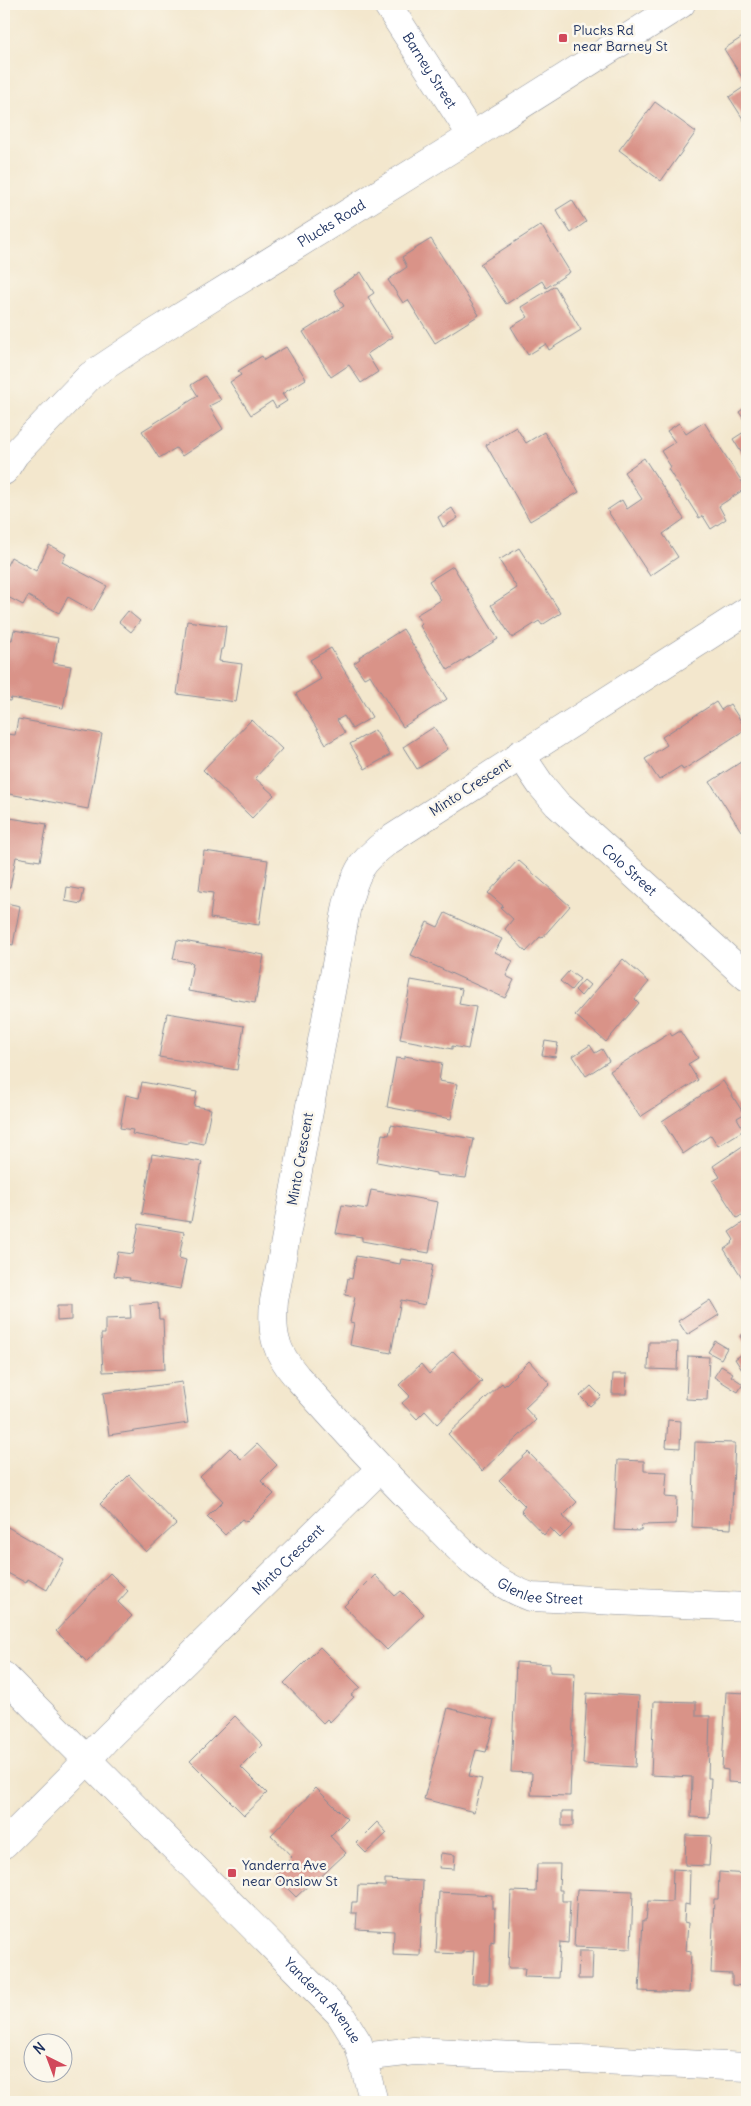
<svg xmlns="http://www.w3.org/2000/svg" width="751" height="2106" font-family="Delius,sans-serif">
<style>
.building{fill:#d99388}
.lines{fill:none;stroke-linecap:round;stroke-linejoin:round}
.minor-casing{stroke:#878b96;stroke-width:29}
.tertiary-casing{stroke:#878b96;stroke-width:29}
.minor{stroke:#fff;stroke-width:28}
.tertiary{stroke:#fff;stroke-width:28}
.poi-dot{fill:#d1495b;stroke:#fbf7ec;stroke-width:2}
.labels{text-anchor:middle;stroke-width:5;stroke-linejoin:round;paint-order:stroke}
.poi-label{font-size:14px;fill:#1b2f5e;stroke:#fbf7ec;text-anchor:start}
.street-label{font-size:14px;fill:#1b2f5e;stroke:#fbf7ec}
</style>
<rect width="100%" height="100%" fill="#fbf7ec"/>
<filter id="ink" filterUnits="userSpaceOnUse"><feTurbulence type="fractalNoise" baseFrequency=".02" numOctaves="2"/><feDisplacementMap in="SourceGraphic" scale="10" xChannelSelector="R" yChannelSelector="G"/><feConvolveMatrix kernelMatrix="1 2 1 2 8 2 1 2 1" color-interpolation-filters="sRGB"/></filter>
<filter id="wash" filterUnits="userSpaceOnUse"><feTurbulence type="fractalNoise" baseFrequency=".0096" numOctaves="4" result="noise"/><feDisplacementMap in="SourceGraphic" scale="20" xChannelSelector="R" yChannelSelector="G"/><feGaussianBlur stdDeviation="1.12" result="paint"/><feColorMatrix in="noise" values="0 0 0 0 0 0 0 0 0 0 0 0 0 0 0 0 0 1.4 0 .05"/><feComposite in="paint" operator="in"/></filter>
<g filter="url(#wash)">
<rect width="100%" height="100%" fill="#f3e7cd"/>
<g id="blocks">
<path class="building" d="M747,34V85L724,49Z
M747,85V125L729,97Z
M655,102L696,132L661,181L619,150Z
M572,200L586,222L571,233L556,210Z
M541,225L570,272L546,288L542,281L506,304L480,264Z
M431,239L479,315L435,343L408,300L403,303L388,280L407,267L402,257Z
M361,272L374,293L368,297L393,337L367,354L378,372L361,383L349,365L331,377L303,332L344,306L334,290Z
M555,286L581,330L549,350L546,344L528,355L511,327L528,317L521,307Z
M286,347L306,379L282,394L287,401L276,408L272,401L251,415L230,382L241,375L238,371L262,356L264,360Z
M205,376L221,400L209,406L223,429L182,456L176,448L159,458L142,431L198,396L191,385Z
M747,406V424L739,412Z
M704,422L746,488L719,506L726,519L711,529L703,516L699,518L668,469L671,467L661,451L675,442L667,431L679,423L686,434Z
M516,427L526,443L544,432L579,492L530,521L486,445Z
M747,430V462L733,439Z
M644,458L684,519L663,534L678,557L650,576L607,510L622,500L627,509L642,499L624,472Z
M452,508L458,518L443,527L438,517Z
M49,545L66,554L62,562L107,586L93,611L68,597L59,613L28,596L23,605L4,595V571L11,557L36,571Z
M519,548L561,613L542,625L539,621L512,638L491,605L517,588L499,560Z
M453,566L498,639L448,670L420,626L422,624L416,615L441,600L429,581Z
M128,611L140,621L131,632L119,622Z
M187,621L226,626L223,649H221L219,661L242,664L236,702L177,694Z
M403,629L447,699L403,727L370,675L364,678L354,663L360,659L359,657Z
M14,630L58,638L53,663L71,666L63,708L11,698L10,701L4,700V648L6,639L12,640Z
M331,648L372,717L352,729L344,716L337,720L345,733L326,744L296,694L321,679L310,660Z
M716,702L721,710L730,704L746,729L683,770L681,766L659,780L645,759L667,745L662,737Z
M18,719L102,734L88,809L4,793V747L7,734L15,735Z
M251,720L282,749L255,778L274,795L252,818L203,770Z
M434,727L448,749L417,769L403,747Z
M375,730L390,755L365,769L350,744Z
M747,758V827L741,831L710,782Z
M4,817L47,824L40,861L16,857L10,887L4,886Z
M204,851L268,860L259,925L210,918L213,893L199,891Z
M518,860L570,906L542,938L540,937L526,952L505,929L513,919L501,908L503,906L488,893Z
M67,887L84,890L81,904L65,901Z
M4,899L7,900L6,903L20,906L13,945L4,943Z
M445,913L502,939L495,952L513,961L506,976L514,980L505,998L411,955L427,922L438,927Z
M177,940L264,955L255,1003L188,991L193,963L173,959Z
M623,959L649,982L635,999L639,1003L606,1042L575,1015Z
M569,971L580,979L571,990L560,981Z
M411,980L462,989L459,1004L476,1007L468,1049L452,1046V1049L400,1039Z
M584,980L590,985L581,996L575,990Z
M167,1013L244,1026L237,1070L159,1057Z
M680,1031L698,1058L688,1064L698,1080L640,1117L610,1071L670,1033L672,1036Z
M545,1041L558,1043L555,1057L542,1055Z
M590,1045L595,1053L602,1049L609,1061L586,1076L573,1056Z
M405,1056L442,1063L439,1081L457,1084L451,1119L387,1107L396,1058L405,1059Z
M723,1081L744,1114L737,1118L744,1130L718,1146L711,1135L683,1154L662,1121Z
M142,1082L197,1092L194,1106L211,1109L204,1144L189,1141V1144L132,1134L133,1130L120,1128L126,1095L139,1098Z
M391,1125L474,1139L466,1178L436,1175V1173L377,1162L382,1134L389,1135Z
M747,1143V1212L737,1218L713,1181L720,1177L713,1166Z
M152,1154L202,1162L191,1222L142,1214Z
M371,1190L438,1202L429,1253L362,1241V1237L336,1233L342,1205L367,1209Z
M747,1220V1276L743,1279L724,1249L733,1243L732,1242L734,1240L729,1232Z
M139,1224L184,1232L179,1258L186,1260L180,1289L129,1280L130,1278L114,1276L118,1252L133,1254Z
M356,1256L400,1264L401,1259L433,1264L425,1305L401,1300L391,1353L350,1345L354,1323L350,1322L355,1297L345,1295L348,1278L352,1279Z
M710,1300L719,1315L687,1335L678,1321Z
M158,1303L159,1319H163L165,1369L103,1372L101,1334H105V1319L131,1318L130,1305Z
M57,1306H71V1320L57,1321Z
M747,1332V1347L740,1336Z
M715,1341L727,1348L721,1359L708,1352Z
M649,1342H678L677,1370L648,1369Z
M453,1351L482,1381L437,1424L425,1411L417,1419L402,1403L410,1396L399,1385L421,1364L429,1374Z
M747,1351V1367L742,1370L735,1359Z
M688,1356L709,1357L707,1400L686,1399Z
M529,1361L550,1384L525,1408L536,1420L482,1471L448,1434L502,1383L504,1386Z
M721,1366L733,1373L731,1376L743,1384L738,1392L714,1377Z
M613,1374H627L626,1394H612Z
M182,1382L188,1423L109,1435L103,1393Z
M591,1386L601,1396L590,1406L580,1396Z
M668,1420L681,1421L680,1448L666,1447Z
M695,1442L735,1443L731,1529L692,1527Z
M257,1444L277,1465L261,1481L274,1494L246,1522L242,1519L225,1535L207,1517L223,1501L200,1477L230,1448L241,1459Z
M528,1452L577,1502L563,1516L572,1526L560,1538L550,1528L544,1535L521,1511L525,1506L499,1480Z
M618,1460L644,1461V1471L667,1472L665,1497L677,1498L676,1524L642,1525L641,1531L614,1530Z
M129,1475L176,1524L146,1552L100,1504Z
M4,1525L64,1559L47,1590L28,1579L26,1583L4,1571Z
M110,1573L128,1591L118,1602L132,1616L87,1662L56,1631Z
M375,1575L395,1596L401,1591L424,1614L387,1650L344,1606Z
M320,1647L360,1687L351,1695L354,1697L330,1722L327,1719L323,1723L284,1683Z
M516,1662L550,1664V1672L575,1673L570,1796L531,1795L532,1773L511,1772Z
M726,1692L747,1693V1771L745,1783L728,1782V1770L722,1769Z
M587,1693L639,1696L635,1767L583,1764Z
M654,1701L696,1702V1716H710L708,1778H711L709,1818L691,1817L692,1777L651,1775Z
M448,1708L495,1720L486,1752L476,1750L469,1776L482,1779L474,1812L424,1799Z
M235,1716L263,1745L241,1767L267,1793L244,1815L190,1761Z
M316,1788L347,1819L330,1836L346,1853L312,1885L311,1883L296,1897L276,1877L290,1863L288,1861L292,1857L271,1835Z
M562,1811H573V1826H562Z
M377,1822L387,1833L366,1853L356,1843Z
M686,1835L711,1836L709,1866L685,1865Z
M441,1853L455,1855L454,1869L439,1868Z
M537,1864H560L559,1890H562V1901H570L568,1943L560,1942L558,1978L524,1977L525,1968H508L511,1891L536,1892Z
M673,1869L690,1870L689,1905L685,1904L684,1922L688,1923L686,1951L691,1952L689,1993L639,1991L643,1920H646L648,1901L672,1902Z
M719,1872L747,1874V1986L732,1985V1974L711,1973L714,1899H718Z
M385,1879L423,1881L420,1956L393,1955L394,1931L356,1929L357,1913H351L352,1902H357L358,1885L385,1886Z
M577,1889L633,1891L631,1949L574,1947Z
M439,1892L492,1895V1908H495L494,1943L491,1942L489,1984H472L474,1951L462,1952V1954L436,1953Z
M579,1951H593L592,1979H578Z"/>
</g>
</g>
<g filter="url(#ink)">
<use href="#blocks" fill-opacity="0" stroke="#878b96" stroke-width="1"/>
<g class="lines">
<g class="minor-casing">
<g id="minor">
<path id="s1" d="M387,4L472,136"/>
<path id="s2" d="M747,611L388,841C360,862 356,872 347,905L274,1301C271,1335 275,1351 297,1377C338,1423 379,1468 422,1511C456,1545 485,1581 531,1597L747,1607"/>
<path id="s3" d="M520,754L541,785L557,804L747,977"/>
<path id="s4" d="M4,1676L340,2014L358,2043L374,2102"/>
<path id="s5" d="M4,1844L76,1772L105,1740L380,1469"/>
<path d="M363,2057L414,2051L747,2067"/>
</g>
</g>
<g class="tertiary-casing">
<g id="tertiary">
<path id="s6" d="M4,471L15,454L90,376L150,336L472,136L681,4"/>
</g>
</g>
<use href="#minor" class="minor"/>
<use href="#tertiary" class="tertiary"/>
</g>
</g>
<g class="poi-dot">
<rect x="558" y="33" width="10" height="10" rx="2.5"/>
<rect x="227" y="1868" width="10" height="10" rx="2.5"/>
</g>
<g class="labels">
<g class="poi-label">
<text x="573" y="35">Plucks Rd<tspan x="573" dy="16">near Barney St</tspan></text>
<text x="242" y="1870">Yanderra Ave<tspan x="242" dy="16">near Onslow St</tspan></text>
</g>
<g class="street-label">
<text dy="5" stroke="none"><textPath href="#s1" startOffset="79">Barney Street</textPath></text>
<text dy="5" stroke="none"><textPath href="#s6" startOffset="414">Plucks Road</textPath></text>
<text transform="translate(470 787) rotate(-33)" y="5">Minto Crescent</text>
<text dy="5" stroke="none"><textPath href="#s3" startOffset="160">Colo Street</textPath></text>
<text transform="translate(300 1159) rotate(-80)" y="5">Minto Crescent</text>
<text dy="5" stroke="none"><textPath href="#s5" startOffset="402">Minto Crescent</textPath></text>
<text dy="5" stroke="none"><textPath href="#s2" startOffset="1321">Glenlee Street</textPath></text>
<text dy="5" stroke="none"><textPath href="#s4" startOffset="455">Yanderra Avenue</textPath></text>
</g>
</g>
<rect width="751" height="2106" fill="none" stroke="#fbf7ec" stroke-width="20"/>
<g transform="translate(48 2058) rotate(318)"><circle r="24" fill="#fbf7ec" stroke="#a1a7b3"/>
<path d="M0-4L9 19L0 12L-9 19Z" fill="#d1495b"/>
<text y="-8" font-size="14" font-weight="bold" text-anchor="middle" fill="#1b2f5e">N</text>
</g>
</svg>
